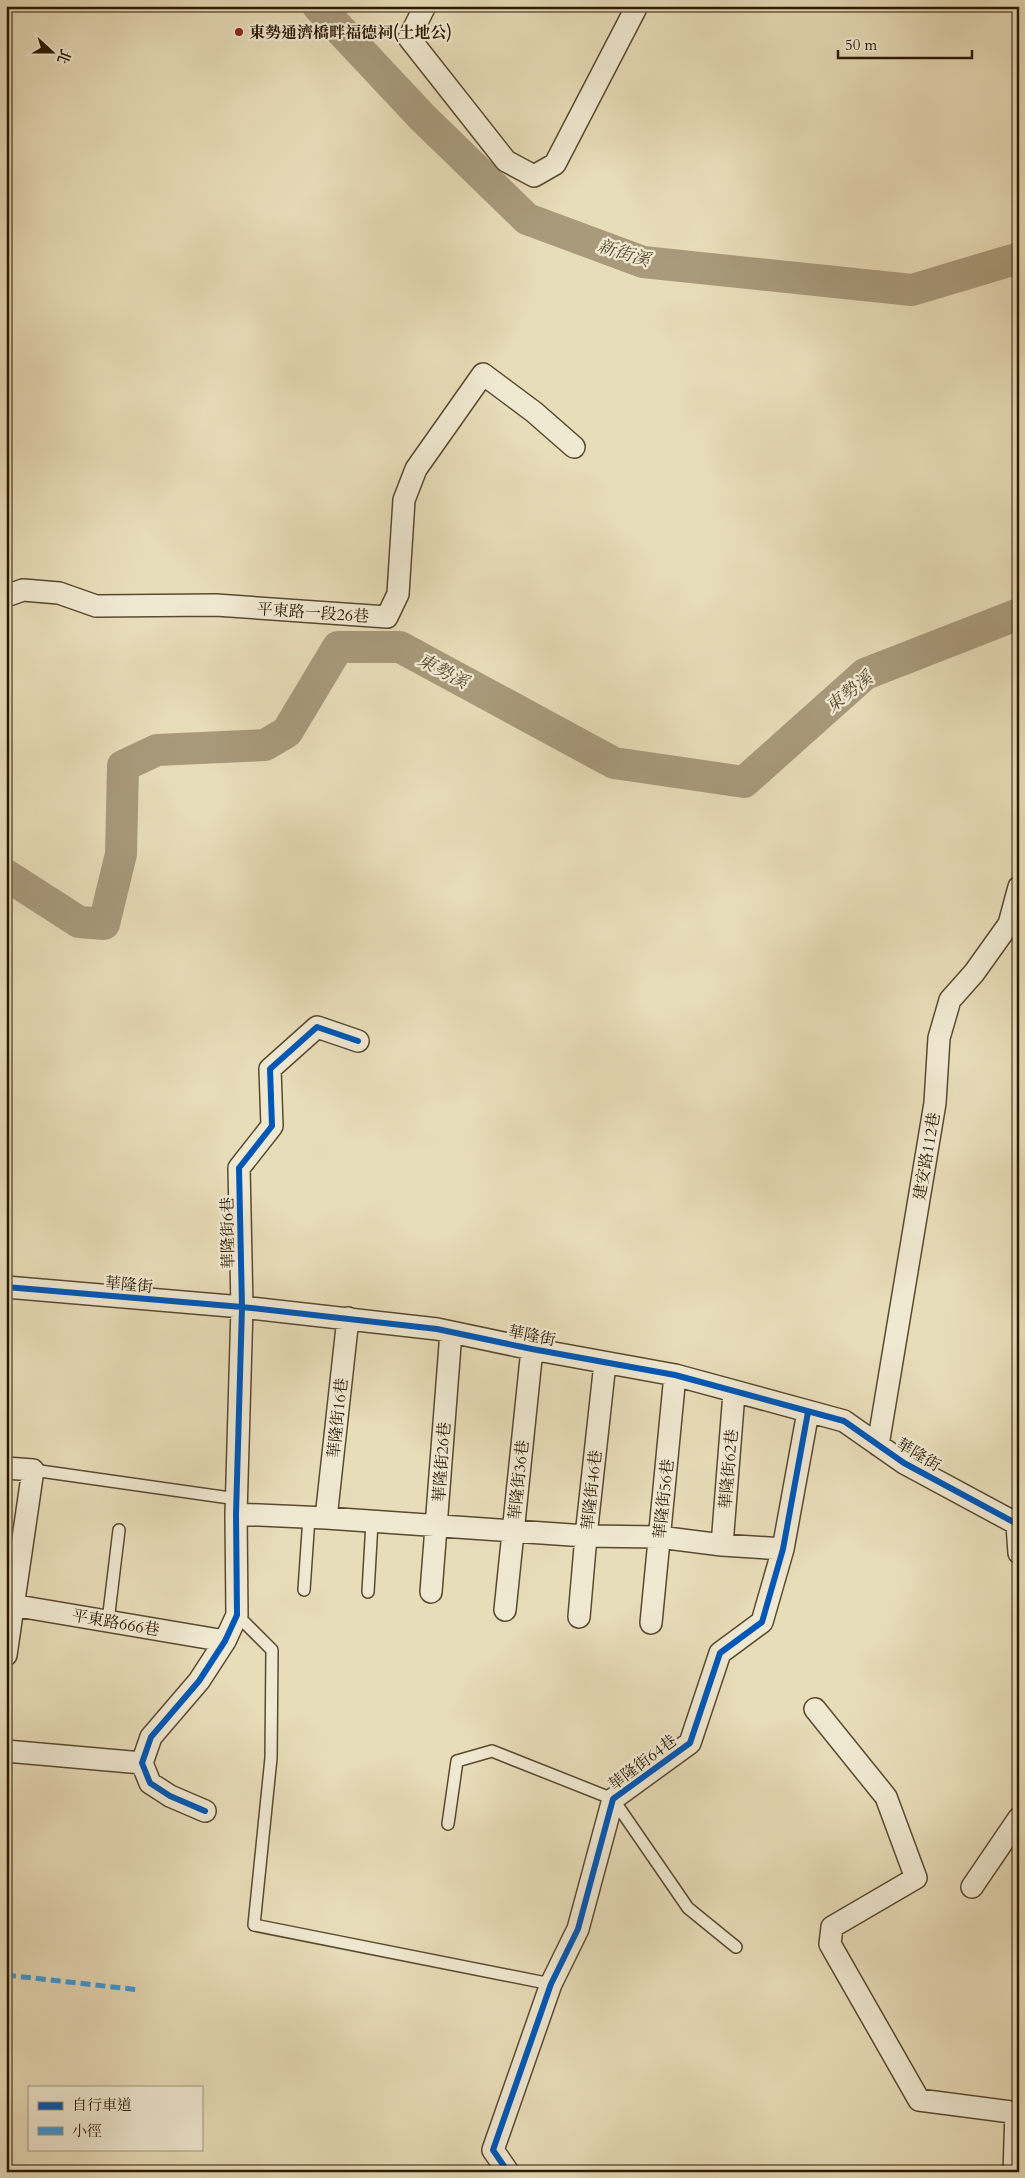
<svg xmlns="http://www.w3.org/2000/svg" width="1025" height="2178" font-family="Cardo,'Noto Serif TC',serif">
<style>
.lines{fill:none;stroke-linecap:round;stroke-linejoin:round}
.river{stroke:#a89a7b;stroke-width:32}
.service-casing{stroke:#5a4a30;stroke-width:14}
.minor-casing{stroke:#5a4a30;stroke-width:24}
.service{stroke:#f0e9d2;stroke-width:11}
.minor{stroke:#f0e9d2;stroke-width:21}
.quiet{stroke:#3d9bdd;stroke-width:5;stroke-dasharray:10 5;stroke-linecap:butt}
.cycleway-casing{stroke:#f0e9d2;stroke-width:9}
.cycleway{stroke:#0057b8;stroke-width:6}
.poi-dot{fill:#8f2418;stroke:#f0e9d2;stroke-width:2}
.labels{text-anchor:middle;stroke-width:4.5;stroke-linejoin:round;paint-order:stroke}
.poi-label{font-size:16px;font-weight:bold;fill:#2b1902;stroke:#f0e9d2;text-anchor:start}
.street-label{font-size:16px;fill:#2b1902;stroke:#f0e9d2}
.water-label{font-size:18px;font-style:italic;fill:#5d4d32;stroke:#f0e9d2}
</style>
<rect width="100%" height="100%" fill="#e8ddb9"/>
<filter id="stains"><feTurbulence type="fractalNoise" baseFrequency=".004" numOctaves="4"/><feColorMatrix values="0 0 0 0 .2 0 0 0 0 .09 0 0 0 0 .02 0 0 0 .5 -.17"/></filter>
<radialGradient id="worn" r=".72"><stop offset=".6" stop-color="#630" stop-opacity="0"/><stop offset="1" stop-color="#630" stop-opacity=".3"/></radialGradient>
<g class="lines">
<path class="river" d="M318,6L422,117L527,219L643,262L912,290L1019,258
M6,875L79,922L104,924L121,854L123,766L157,750L265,745L287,732L338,647H400L614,763L744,782L865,674L1019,614"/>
<g class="service-casing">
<path id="service" d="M33,1470L237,1499
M304,1590L309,1517
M368,1592L372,1522
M237,1615L272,1650L271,1758L254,1925L551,1984
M108,1621L119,1530
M448,1824L457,1761L492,1751L613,1799L688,1908L736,1947"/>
</g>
<g class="minor-casing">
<path id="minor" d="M425,6L409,38L506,161L534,176L555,164L637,6
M6,596L23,590L59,593L96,606L216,605L387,617L398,594L404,500L416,469L483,374L534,412L574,447
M6,1287L242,1307L437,1329L532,1349L675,1375L844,1421L904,1463L1019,1525
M878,1445L935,1103L939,1038L950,1000L974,973L1009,924L1019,887
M6,1468L33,1470L6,1655
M236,1514L326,1518L586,1536L659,1537L722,1545L783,1549
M326,1518L348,1318
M1017,1525L1019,1553
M722,1545L734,1393
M431,1592L451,1332
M6,1604L225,1641
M505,1610L532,1349
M579,1617L586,1536L605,1363
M651,1623L675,1375
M815,1709L886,1797L916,1878L832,1927L830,1944L919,2100L1019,2113
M6,1751L142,1763
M205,1811L170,1796L150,1783L142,1763L151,1737L199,1681L225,1641L237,1615L236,1514L242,1307L239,1168L272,1126L270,1069L317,1027L358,1041
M972,1887L1019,1818
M508,2172L493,2150L551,1984L578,1929L613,1799L690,1743L720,1653L762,1622L783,1549L808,1412
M1014,2172L1016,2112"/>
</g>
<use href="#service" class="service"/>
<use href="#minor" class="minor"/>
<path class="quiet" d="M6,1975L140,1990"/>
<g class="cycleway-casing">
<path id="cycleway" d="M6,1287L242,1307L437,1329L532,1349L675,1375L844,1421L904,1463L1019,1525
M205,1811L170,1796L150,1783L142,1763L151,1737L199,1681L225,1641L237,1615L236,1514L242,1307L239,1168L272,1126L270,1069L317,1027L358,1041
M508,2172L493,2150L551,1984L578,1929L613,1799L690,1743L720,1653L762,1622L783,1549L808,1412"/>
</g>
<use href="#cycleway" class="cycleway"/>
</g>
<circle class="poi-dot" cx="239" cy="32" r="5"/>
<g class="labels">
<g class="poi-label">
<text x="249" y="38">東勢通濟橋畔福德祠(土地公)</text>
</g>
<g class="street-label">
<text transform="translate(313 612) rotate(4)" y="6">平東路一段26巷</text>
<text transform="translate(926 1156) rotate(-80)" y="6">建安路112巷</text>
<text transform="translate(227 1233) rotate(-91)" y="6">華隆街6巷</text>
<text transform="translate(129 1284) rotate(5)" y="6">華隆街</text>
<text transform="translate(532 1335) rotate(11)" y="6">華隆街</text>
<text transform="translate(337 1418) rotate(-84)" y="6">華隆街16巷</text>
<text transform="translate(919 1454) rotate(31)" y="6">華隆街</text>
<text transform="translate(441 1462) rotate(-86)" y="6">華隆街26巷</text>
<text transform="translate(728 1469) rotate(-85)" y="6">華隆街62巷</text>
<text transform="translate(518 1480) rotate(-84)" y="6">華隆街36巷</text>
<text transform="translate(591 1490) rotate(-84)" y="6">華隆街46巷</text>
<text transform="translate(663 1499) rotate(-84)" y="6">華隆街56巷</text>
<text transform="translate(116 1622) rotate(10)" y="6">平東路666巷</text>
<text transform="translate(642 1762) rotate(-37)" y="6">華隆街64巷</text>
</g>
<g class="water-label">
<text transform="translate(624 253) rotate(17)" y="6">新街溪</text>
<text transform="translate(443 671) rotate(28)" y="6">東勢溪</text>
<text transform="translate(849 692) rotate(-38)" y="6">東勢溪</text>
</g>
</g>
<rect width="1025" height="2178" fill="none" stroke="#e8ddb9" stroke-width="25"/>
<rect x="8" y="8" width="1010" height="2163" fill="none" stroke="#2b1902" stroke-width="2.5"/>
<rect x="12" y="12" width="1000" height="2153" fill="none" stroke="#2b1902"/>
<rect x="28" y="2086" width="175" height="65" fill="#f0e9d2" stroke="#a1967f"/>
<rect x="38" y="2102" width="25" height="8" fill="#0057b8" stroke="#a1967f"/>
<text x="72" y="2110" font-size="15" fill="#2b1902">自行車道</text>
<rect x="38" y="2127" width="25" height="8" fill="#3d9bdd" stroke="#a1967f"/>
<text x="72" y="2136" font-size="15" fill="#2b1902">小徑</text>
<g transform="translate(52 52) rotate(111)" stroke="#f0e9d2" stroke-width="4" paint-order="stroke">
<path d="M0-4L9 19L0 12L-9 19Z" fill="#2b1902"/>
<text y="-8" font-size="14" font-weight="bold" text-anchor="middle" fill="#2b1902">北</text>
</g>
<path d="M838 50v8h134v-8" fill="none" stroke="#2b1902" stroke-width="2.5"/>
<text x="845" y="50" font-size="15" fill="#2b1902" stroke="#f0e9d2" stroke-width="4" paint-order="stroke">50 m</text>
<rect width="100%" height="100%" filter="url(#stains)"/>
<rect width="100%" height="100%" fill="url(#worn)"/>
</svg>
